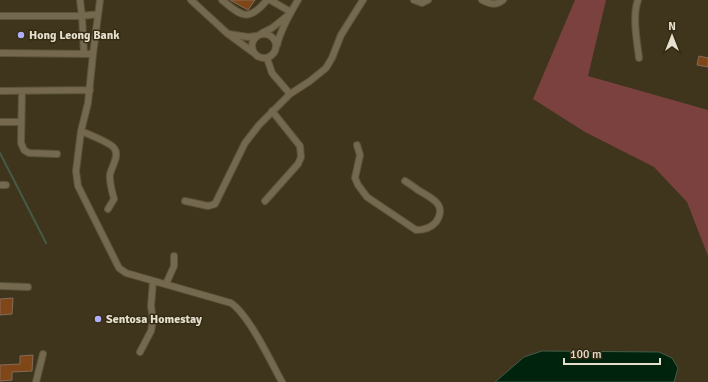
<svg xmlns="http://www.w3.org/2000/svg" width="708" height="382" font-family="Signika,sans-serif">
<style>
.green{fill:#7b413f}
.water{fill:#00230e;stroke:#455b48}
.lines{fill:none;stroke-linecap:round;stroke-linejoin:round}
.stream{stroke:#455b48;stroke-width:2}
.building{fill:#7f4617;stroke:#856b59}
.minor-casing{stroke:#5b533c;stroke-width:8}
.minor{stroke:#74694e;stroke-width:6}
.poi-dot{fill:#b0aefa;stroke:#352b12;stroke-width:1.5}
.labels{text-anchor:middle;stroke-width:3;stroke-linejoin:round;paint-order:stroke}
.poi-label{font-size:12px;font-weight:bold;fill:#e5dfd0;stroke:#352b12;text-anchor:start}
</style>
<rect width="100%" height="100%" fill="#3f351c"/>
<path class="green" d="M575,0H606L588,76L708,110V256L687,202L654,167L585,132L533,99Z"/>
<path class="water" d="M542,351L659,352L672,358L678,368L674,382H495L524,357Z"/>
<g class="lines">
<path class="stream" d="M0,153L46,243"/>
</g>
<path class="building" d="M230,0H255L248,10Z
M699,56L708,58V67L697,65Z
M13,298L12,314L0,315V299Z
M33,355L32,371L12,372V380L0,381V365L20,364V356Z"/>
<g class="lines">
<g class="minor-casing">
<path id="minor" d="M80,0L82,16L84,54
M100,0L93,54L88,103L81,131L76,171L78,186L119,268L126,273L231,303C249,315 271,362 282,382
M191,0L228,34L254,53
M222,0C242,17 249,22 267,0
M270,0L291,12
M414,0L422,3L428,0
M482,0C490,4 496,6 503,0
M638,0C632,16 637,41 639,58
M0,16H82L98,14
M262,33L272,28L287,16
M252 46a12 12 0 1 1 24 0a12 12 0 1 1-24 0Z
M229,34L248,37L256,36
M277,45C281,29 289,15 298,0
M0,53L93,54
M0,91L90,90
M22,91L21,143L24,150L29,153L57,154
M290,94L310,81L326,68L332,58L341,35L363,0
M0,122H21
M81,131C88,134 111,143 114,148C120,155 112,166 110,174C109,182 112,191 114,199L108,209
M357,145L360,155L355,178L358,185L367,197L416,230C423,230 431,228 436,222C448,204 431,198 418,190C414,187 410,184 405,181
M0,185H6
M185,201L208,206L215,204L245,143L259,125L290,94L272,73L267,58
M265,201L298,164L301,157L300,146L272,111
M166,284L174,266V256
M0,286L28,287
M140,352L151,331L153,320L151,306L153,281
M36,382L43,354"/>
</g>
<use href="#minor" class="minor"/>
</g>
<g class="poi-dot">
<circle cx="21" cy="35" r="4"/>
<circle cx="98" cy="319" r="4"/>
</g>
<g class="labels">
<g class="poi-label">
<text x="29" y="39">Hong Leong Bank</text>
<text x="106" y="323">Sentosa Homestay</text>
</g>
</g>
<g transform="translate(672 36)" stroke="#352b12" stroke-width="3" paint-order="stroke">
<path d="M0-3L7 15L0 10L-7 15Z" fill="#e5dfd0"/>
<text y="-6" font-size="11" font-weight="bold" text-anchor="middle" fill="#e5dfd0">N</text>
</g>
<path d="M564 358v6h96v-6" fill="none" stroke="#e5dfd0" stroke-width="2"/>
<text x="570" y="358" font-size="12" fill="#e5dfd0" stroke="#352b12" stroke-width="3" paint-order="stroke">100 m</text>
</svg>
